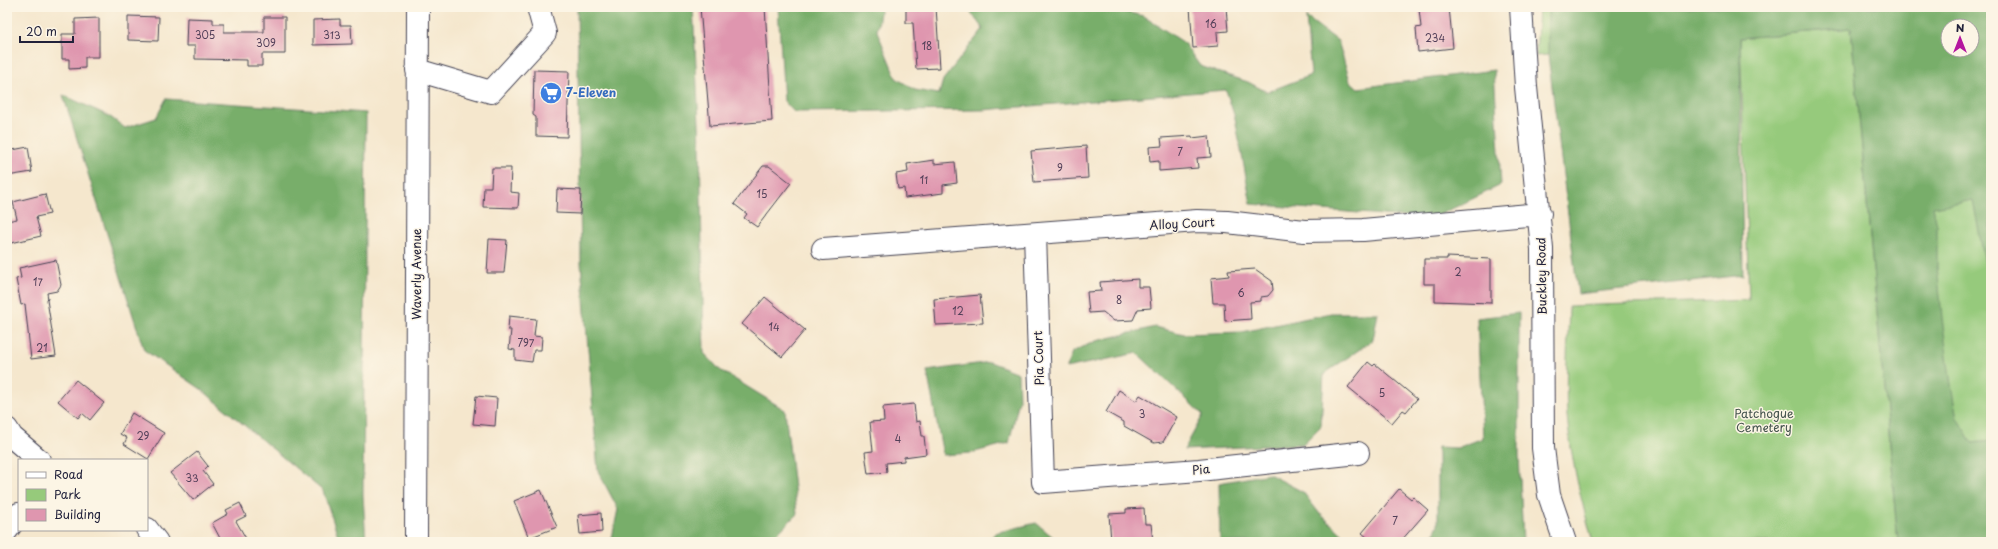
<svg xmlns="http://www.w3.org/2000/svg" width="1998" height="549" font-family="'Playpen Sans',sans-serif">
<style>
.green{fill:#96ca7b;stroke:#5c765b;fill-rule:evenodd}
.forest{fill:#78ae6b;stroke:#4d6853;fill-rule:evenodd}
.building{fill:#df96af}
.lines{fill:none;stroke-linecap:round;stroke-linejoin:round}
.minor-casing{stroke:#424051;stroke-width:24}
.minor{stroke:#fff;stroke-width:22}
.labels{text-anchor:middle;stroke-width:3;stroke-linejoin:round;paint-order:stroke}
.number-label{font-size:10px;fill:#513f58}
.shop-label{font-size:12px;font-weight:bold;fill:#366cbe;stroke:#fcf5e5;text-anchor:start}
.street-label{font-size:12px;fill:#22223b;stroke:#fcf5e5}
.park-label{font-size:12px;fill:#45544e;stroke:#fcf5e5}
</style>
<rect width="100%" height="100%" fill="#fcf5e5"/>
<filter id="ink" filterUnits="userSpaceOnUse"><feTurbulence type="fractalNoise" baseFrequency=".025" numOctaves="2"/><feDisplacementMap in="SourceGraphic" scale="8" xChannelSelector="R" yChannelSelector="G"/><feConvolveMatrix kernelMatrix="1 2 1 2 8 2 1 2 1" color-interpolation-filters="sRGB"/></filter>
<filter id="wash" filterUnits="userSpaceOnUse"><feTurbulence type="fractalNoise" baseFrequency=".012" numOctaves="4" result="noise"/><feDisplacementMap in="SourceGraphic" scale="16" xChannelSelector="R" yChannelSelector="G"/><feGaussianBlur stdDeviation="0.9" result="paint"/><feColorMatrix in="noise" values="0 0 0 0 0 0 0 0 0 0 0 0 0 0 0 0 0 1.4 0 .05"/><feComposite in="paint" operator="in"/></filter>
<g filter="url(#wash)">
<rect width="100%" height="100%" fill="#f5e7cd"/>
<path class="green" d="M1539,7H1991V542H1902L1855,25L1536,56ZM1948,26H1972V50H1948Z
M1851,28L1898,542H1593C1581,501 1571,459 1567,416C1565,380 1568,343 1569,306L1749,300L1740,38Z"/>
<path class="forest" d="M577,7H693L700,144L704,353L720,370L785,410L797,514L773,538L772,542H608L612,538L618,509L598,471L581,263Z
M778,7H881L877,31L896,78L915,90L939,94L943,80L983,29L967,7H1105L1143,16L1183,42L1200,66L1248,82L1267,92L1311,75L1306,17L1338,41L1350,81L1358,88L1494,70L1501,185L1431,219L1251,204L1235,118L1226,90L983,110L794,112L784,101Z
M1548,7H1991V295L1973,200L1933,207L1937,226V266L1942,318L1951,385L1957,418L1972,443L1991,441V542H1898L1851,28L1740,38L1743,275L1578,294L1548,55ZM1948,26H1972V50H1948Z
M63,95L109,116L125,128L156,118L166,99L366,113L363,495L366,542H340L323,491L201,389L144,350Z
M1331,313H1378L1373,340L1324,374L1321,426L1303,444L1184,450L1203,415L1137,353L1066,368L1072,352L1096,341L1155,327L1184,334L1242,332Z
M1519,313V455L1523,542H1430L1438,525V447L1457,448L1483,438L1477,318Z
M990,362L1018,373L1019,400L1009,443L971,453L943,455L927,371Z
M1269,474L1303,492L1319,513L1351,542H1220L1219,483Z
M1036,523L1059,542H988L995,533Z"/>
<g id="blocks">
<path class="building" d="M700,7H765L772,121L710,126Z
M936,7L940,68L916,69L913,23H906V8Z
M1190,7H1226L1228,31L1217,32L1218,46L1193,48Z
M1442,7H1449L1453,48L1418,52L1416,28L1421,27L1419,9Z
M128,16L159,17L158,41L128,40Z
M264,17H285V54H262V66H247V60L195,59V46H186L187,18L213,19V24H224V32H264Z
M99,18V57H85V68L69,69V59H62V34H75V19Z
M340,19V25H351L352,44L313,45V20Z
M534,70L569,71L567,137L536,136V117L533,115Z
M1192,136V138L1209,136L1211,157L1197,158L1198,168L1159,171V161L1150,162L1149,147L1162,146L1161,138Z
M1086,146L1088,178L1034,182L1031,151Z
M28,147L32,172L7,176V151Z
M934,160V164L955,162L957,183L943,185V193L905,198L904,188L898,189L896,174L908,172L907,164Z
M763,166H769L791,183L757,227L744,218L747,214L734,204Z
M492,168H511L510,192L519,193L518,208L483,207L484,187H491Z
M557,189L581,190L580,214L556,213Z
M45,194L50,214L36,217L41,236L7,244V221L17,219L13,202Z
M489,239L507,240L504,273H487Z
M1447,257L1491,259V303L1435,301V284H1424V259H1447Z
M56,260L61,285L57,291L47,293L48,299L47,300L56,356L31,359L25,304L21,305L16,279L21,278L19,268Z
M1255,269L1272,281L1273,290L1268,296L1261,297V301L1250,302L1251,319L1225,321L1224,303H1213L1211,278L1229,276L1228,271Z
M1138,279V287H1149L1151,308L1138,309L1133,320L1114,321L1103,312L1089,313L1087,292L1101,291L1100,282Z
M980,295L983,323L936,325L934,299Z
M765,297L805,330L782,357L742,324Z
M509,316L536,319L534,336L542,337L541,350H534L532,362L515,360V350L509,349L511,330H508Z
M1368,362L1373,366L1375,364L1417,399L1406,412L1403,410L1392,423L1348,387Z
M76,380L104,403L90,420L82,413L78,418L58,401Z
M1119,390L1136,401L1140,395L1177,417L1163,442L1154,443L1124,426V422L1106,412Z
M476,396L497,398L495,426L473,424Z
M914,404L916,422L920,421L922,436H924L926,454L904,457V461L886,463L887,472L868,474L865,452L873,451L870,422L884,421L883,407Z
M132,413L164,433L148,459L124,444L127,438L120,434Z
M197,452L208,466L203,471L213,484L193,500L170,473Z
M1399,489L1411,499L1413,497L1428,510L1400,542H1373L1362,533Z
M541,490L557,527L529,538L514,501Z
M240,503L246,516L236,521L248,542H222L212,523L228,514L226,510Z
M1144,508L1145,524H1151L1153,542H1111L1109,514L1126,513V509Z
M601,513L602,532L580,534L578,515Z"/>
</g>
</g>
<g filter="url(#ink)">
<use href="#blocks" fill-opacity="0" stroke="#424051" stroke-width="1"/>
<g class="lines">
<g class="minor-casing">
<path id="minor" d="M1521,7L1526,87L1542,249L1543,448L1549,495L1565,542
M417,70L491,92L545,33L538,7
M1035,234L1043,482L1199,470L1358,453
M823,249L1197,221L1227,222L1304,231L1363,230L1540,214
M7,429L12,437L39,460
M147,529L157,542
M7,530L19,514
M416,542L418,7"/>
</g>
<use href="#minor" class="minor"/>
</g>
</g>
<defs>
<g id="supermarket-disc" transform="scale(1.15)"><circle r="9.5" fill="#3f7fe0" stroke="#fcf5e5"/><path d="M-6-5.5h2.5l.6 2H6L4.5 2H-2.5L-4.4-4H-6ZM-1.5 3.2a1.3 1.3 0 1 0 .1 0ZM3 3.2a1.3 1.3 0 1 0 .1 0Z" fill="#fff"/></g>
</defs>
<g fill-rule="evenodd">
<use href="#supermarket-disc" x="551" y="93"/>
</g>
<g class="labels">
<g class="number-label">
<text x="1211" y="28">16</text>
<text x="205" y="39">305</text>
<text x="332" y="39">313</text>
<text x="1435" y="42">234</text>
<text x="266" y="47">309</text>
<text x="927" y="50">18</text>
<text x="1180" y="156">7</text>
<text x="1060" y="172">9</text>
<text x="924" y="184">11</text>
<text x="762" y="198">15</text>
<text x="1458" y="276">2</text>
<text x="38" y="286">17</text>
<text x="1241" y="297">6</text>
<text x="1119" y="304">8</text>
<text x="958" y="315">12</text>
<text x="774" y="331">14</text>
<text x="526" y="347">797</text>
<text x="42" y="352">21</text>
<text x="1382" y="397">5</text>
<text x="1142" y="418">3</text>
<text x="143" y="440">29</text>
<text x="898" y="443">4</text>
<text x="192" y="482">33</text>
<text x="1395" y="525">7</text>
</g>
<g class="shop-label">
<text x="566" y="97">7-Eleven</text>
</g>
<g class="street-label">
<text transform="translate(1182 224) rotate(-3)" y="4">Alloy Court</text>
<text transform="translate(417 274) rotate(-90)" y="4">Waverly Avenue</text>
<text transform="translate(1542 276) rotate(-91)" y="4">Buckley Road</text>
<text transform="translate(1039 358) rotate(-92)" y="4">Pia Court</text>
<text transform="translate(1201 470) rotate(-5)" y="4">Pia</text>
</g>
<g class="park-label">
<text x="1764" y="418">Patchogue<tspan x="1764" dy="14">Cemetery</tspan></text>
</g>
</g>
<rect width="1998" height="549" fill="none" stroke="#fcf5e5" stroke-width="24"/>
<rect x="18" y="459" width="130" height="72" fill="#fcf5e5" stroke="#a5a1a1"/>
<rect x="26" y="472" width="20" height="6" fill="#ffffff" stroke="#a5a1a1"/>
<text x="54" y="479" font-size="12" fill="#22223b">Road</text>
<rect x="26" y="489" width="20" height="12" fill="#96ca7b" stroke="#a5a1a1"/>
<text x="54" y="499" font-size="12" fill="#22223b">Park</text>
<rect x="26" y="509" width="20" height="12" fill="#df96af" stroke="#a5a1a1"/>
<text x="54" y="519" font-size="12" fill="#22223b">Building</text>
<g transform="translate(1960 38)"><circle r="19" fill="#fcf5e5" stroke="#a5a1a1"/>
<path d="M0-3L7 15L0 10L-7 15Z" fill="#b5179e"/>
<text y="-6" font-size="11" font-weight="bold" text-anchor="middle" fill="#22223b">N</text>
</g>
<path d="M20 36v6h53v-6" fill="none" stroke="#22223b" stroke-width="2"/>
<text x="26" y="36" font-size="12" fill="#22223b" stroke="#fcf5e5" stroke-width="3" paint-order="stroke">20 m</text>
</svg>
